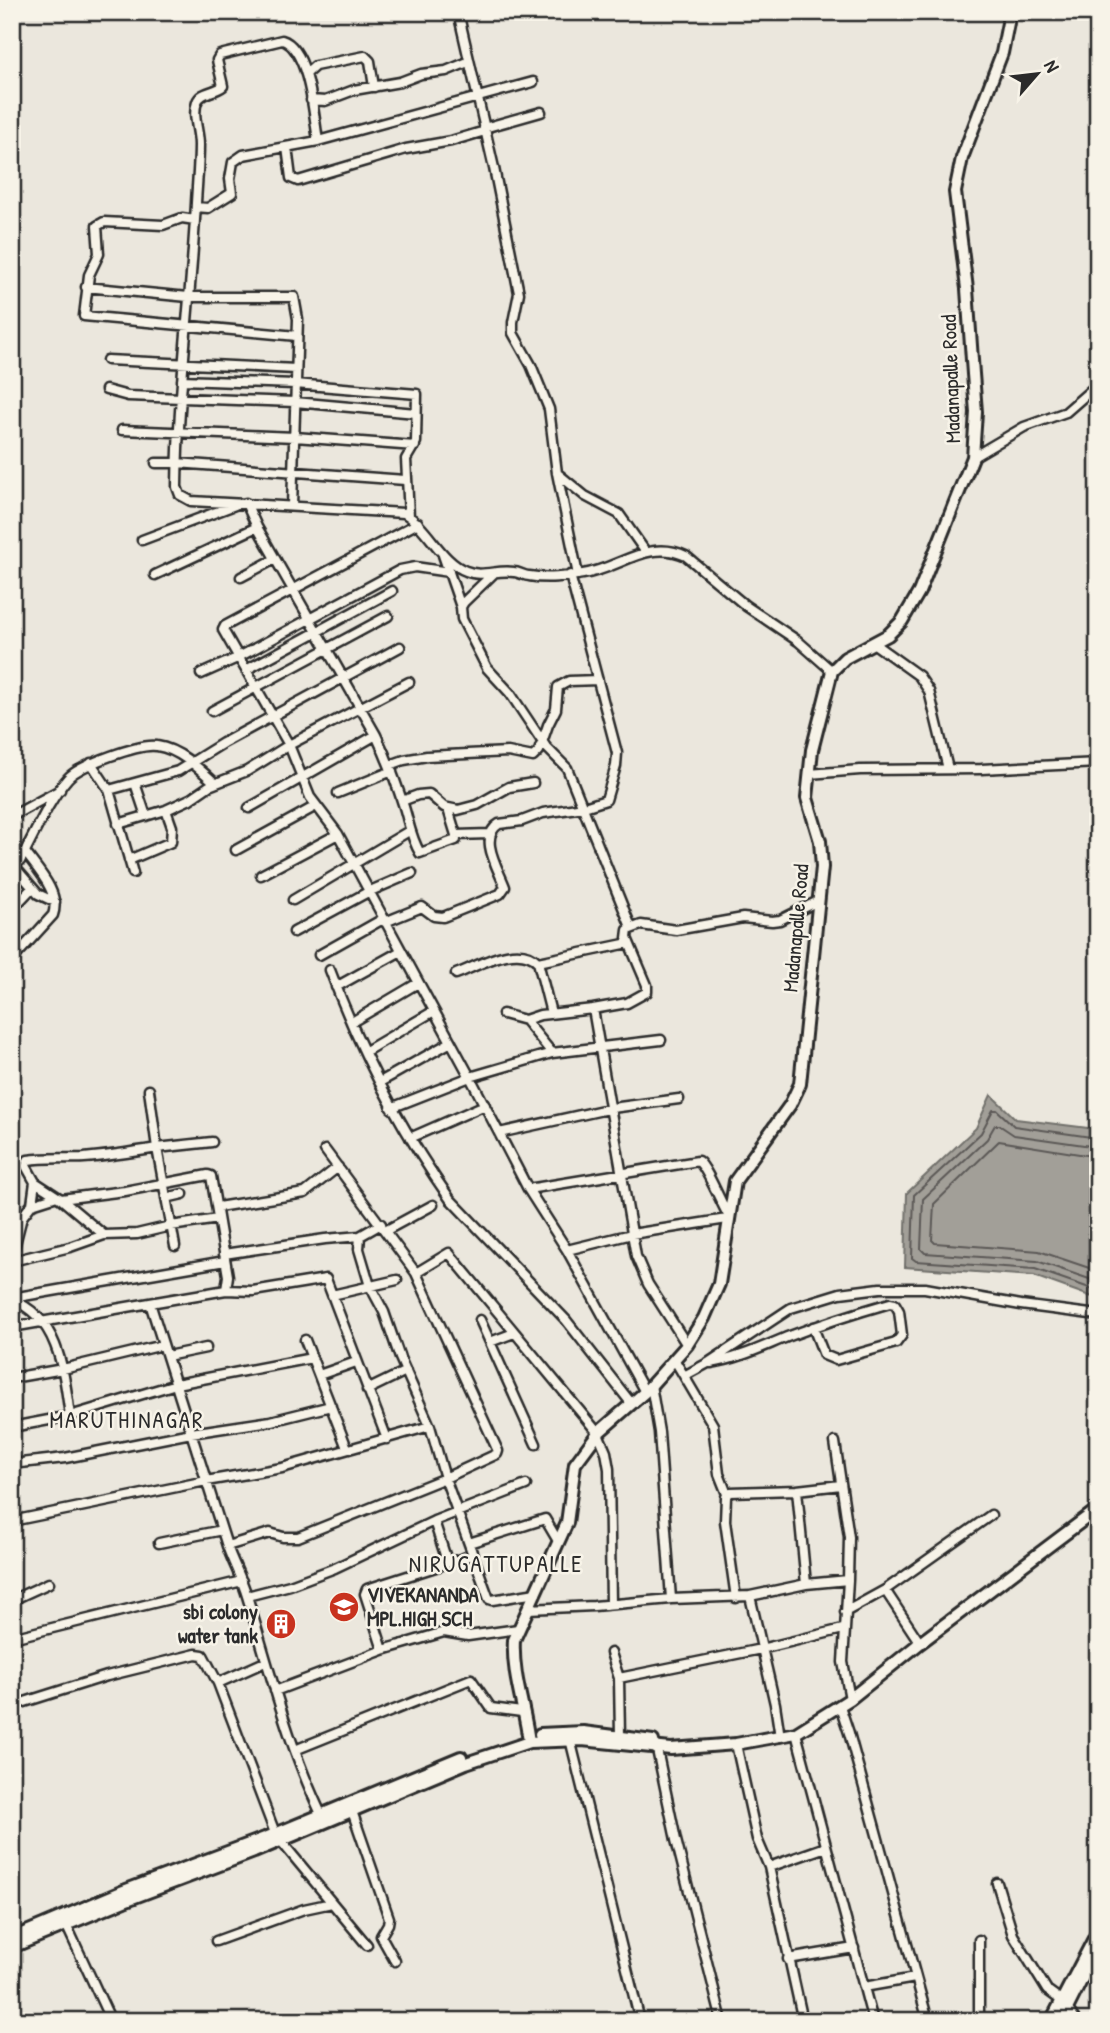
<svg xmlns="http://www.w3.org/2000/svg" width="1110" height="2033" font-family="'Patrick Hand',sans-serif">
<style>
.water{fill:#a29f98;stroke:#72716c;stroke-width:2}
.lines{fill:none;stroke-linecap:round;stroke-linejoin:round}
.shore{stroke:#5b5957;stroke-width:2}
.street-casing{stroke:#2b2b2b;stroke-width:13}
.secondary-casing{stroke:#2b2b2b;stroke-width:16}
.street{stroke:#f7f3e8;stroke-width:8}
.secondary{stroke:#f7f3e8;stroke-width:10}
.labels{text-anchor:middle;stroke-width:5;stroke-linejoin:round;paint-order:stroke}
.street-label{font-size:21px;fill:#2b2b2b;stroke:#f7f3e8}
.poi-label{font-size:21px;font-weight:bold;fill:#2b2b2b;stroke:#f7f3e8;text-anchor:start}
.neighbourhood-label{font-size:23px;letter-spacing:2px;fill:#2b2b2b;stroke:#f7f3e8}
</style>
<rect width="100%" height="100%" fill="#ebe7dd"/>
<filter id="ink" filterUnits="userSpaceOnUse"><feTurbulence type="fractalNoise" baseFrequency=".0143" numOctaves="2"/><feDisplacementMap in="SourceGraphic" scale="14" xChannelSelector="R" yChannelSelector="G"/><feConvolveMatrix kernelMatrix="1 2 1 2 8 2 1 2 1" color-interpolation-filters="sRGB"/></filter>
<g filter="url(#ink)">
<path class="water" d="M991,1095L1016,1119L1088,1128L1098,1132V1299L1034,1276L905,1267L907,1193L976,1128Z"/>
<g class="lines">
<path class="shore" d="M1098,1138L1014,1126L997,1110H993L981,1133L914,1195L912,1258L916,1261L1035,1269L1098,1291
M1098,1147L1014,1135L999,1125H995L987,1139L923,1199L921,1249L925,1253L1037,1261L1098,1282
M1098,1157L999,1141L934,1204L932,1240L935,1243L1039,1251L1098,1271"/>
<g class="street-casing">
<path id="street" d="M458,12L494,168L519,293L513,322V333L531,365L549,409L557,473L578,575
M306,74L315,66L365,56L370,61L374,87
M311,100L325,101L354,90L400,82L421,74L446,71L468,62
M484,128L541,112
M318,141C314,116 309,48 282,40L220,55L217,60L223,86C215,93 201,91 197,102C192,116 199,130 199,145C199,164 197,184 196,203C191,298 178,392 177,487L180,495L191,501L404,513C428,527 441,562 466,571C482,578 497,569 514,572C519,572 524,576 529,576C545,579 568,577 583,574C619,569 648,538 686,556L746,606L798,641L832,671
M287,147L291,178L298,181L406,149L451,141L485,131
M196,207L208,208L232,193L230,179L233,162L243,155L318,141L533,82
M195,220L182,218L163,225L104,222L97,226L99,254L89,275L84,316L297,336
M86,287L188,297H294L298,319L292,506
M107,360L296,369
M182,380L295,384L417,394L416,442L406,459L409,516
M106,390L128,396L295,402L416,413
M122,430L295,437L415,446
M973,457L1024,427L1066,412L1098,384
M156,463H177L405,480
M557,473L585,496L619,514L645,551
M246,503L257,527L376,735C387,758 396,782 404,807C409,823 411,838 420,853L456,840V835L448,809
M418,523L225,626L223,630L289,745L310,797L338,834L470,1077L528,1189L567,1250L645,1392
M142,540L235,505
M443,555L461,607
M494,573L464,602L461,607L462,619L487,668L510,693L546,747L567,768L631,927
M155,575L257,527
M241,577L275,559
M873,643L919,676L929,691L948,769
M246,670L392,591
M201,674L237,658L400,570L415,567L449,572
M212,711L388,616
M91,763L109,790L133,873
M390,765L404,760L427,756L508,752L533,757L539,751L548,725L556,709L558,687L569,681L598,680
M809,774L860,770L981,769L1098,763
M135,783L146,816
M109,790L178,771L223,743L400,647
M338,793L392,771
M402,801L418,795L429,794L444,807L458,810L477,805L509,787L533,783
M249,808L376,735
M12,816L60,790
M118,824L166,810L190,799L209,786L247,771L289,745L409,682
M456,835L489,834
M236,850L316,806
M129,860L171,842L172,827L166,810
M13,865L38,894L55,902
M12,866L20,861C33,837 50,798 68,778C80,765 140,743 157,746C179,749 200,769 215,783
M261,875L338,834
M293,900L409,831
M12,909L32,888
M385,922L422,907L434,916L443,917L500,894L505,887C498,868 478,837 499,824L522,821L543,813L584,807L606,800L616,766L617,753L570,575
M294,932L368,892L412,873
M319,955L383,919
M12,960L53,915C61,893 37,869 25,852
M538,962L629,943
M330,970C360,1051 400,1128 450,1199L566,1320L631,1403
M456,974C478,966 518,941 538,962L551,1013
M336,987L401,951
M593,1009L627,1003L647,992V985L627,938L628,930L641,925L676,930L743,918L772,921L780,920L818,901
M503,1014L525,1020
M352,1022L418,983
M366,1051L434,1011
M552,1053L661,1040
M380,1082L451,1042
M149,1090L157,1148L212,1142
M391,1108L470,1077L552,1053L525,1020L540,1015L593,1009L636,1256L648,1284L687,1345
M499,1133L612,1108L679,1099
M410,1138L485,1105
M325,1150L416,1273
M528,1189L698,1161C706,1166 721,1203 728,1215
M166,1198L183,1194
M61,1199L125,1191L208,1175L211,1176L228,1276L226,1290
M32,1204L54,1197
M218,1207L305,1193L338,1167
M381,1224L360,1236L359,1249L370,1286L384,1312L400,1358L430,1426L445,1478L473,1555L367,1589L365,1594L383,1650
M385,1231L433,1205
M104,1235L61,1199L35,1182L26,1166L28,1160C47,1157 65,1159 84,1158C109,1156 133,1152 157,1148L175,1246
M567,1250L632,1234L727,1219
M224,1254L325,1239L360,1236
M12,1256L22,1217L32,1204L35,1182
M12,1261L70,1247L104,1235L137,1234L171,1226L218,1219
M332,1295L397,1280
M12,1298L225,1261
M12,1300C59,1317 64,1373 70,1416
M480,1320L536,1444
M12,1327L150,1303
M305,1340L347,1448
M490,1342L514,1333
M167,1356L206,1348
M674,1359L713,1425L719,1474L727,1494
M711,1363C738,1359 762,1347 787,1337C821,1324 855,1313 890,1303L895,1304L899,1311L902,1335L896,1343L836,1360L824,1355L813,1327
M319,1375L356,1362
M684,1376L708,1363L791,1308L840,1293L880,1288H925L1021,1305L1098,1315
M12,1378L63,1369L163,1345
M651,1385L659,1432L671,1599L750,1596L775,1704L780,1737
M367,1390L406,1371
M12,1427L70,1416L176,1384L312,1358
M835,1442L849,1537L848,1580
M12,1464L65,1458L191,1433L271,1421L331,1406
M797,1490L841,1485
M12,1521L206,1481L282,1468L430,1426
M434,1521L447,1561
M159,1543L222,1530
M469,1543L545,1519L558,1541
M227,1546L270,1533L283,1537H298L445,1478L497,1454L498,1451L416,1273L449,1253L598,1433L606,1452L609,1469L611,1604
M473,1555L489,1599L492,1600L536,1593
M885,1590L920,1643
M247,1596L290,1585L335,1568L434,1521L526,1485
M750,1596L806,1584L848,1580L843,1662L850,1699
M736,1598L725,1521L726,1497L730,1492L797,1490L806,1584
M12,1600L49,1583
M528,1609L594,1606L671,1599
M845,1612L885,1590L991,1515
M12,1638L242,1581
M611,1653L619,1678
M218,1683L265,1662
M275,1691L383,1650L444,1632L468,1636L518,1629
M12,1706L107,1676L196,1654L203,1655L218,1683L275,1833
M840,1706L849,1733L928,2021
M796,1733L873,2021
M620,1736L619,1678L761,1649L843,1629
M570,1739L640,2021
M736,1744L757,1839L769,1867L803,2021
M656,1745L676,1840L722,2021
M295,1750L471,1679L491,1708L522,1712
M352,1811L389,1918L388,1924L381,1936L395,1961
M324,1820C289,1749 270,1671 247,1596C242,1579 233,1563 227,1546L150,1303L226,1290L253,1291L326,1279L387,1439
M280,1840L367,1945
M769,1867L826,1847
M997,1883L1013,1935L1047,1990L1062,2001L1076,2021
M65,1922L111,2021
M979,1940V2012L981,2021
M216,1941L304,1909L332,1903
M788,1959L854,1948
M864,1987L915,1978
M790,2021L801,2017"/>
</g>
<g class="secondary-casing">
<path id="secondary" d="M540,1734L583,1732L653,1741
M529,1742C525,1708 512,1676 514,1640L567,1523L575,1464L598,1433L645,1392L687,1345L704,1318L719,1284L735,1181L790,1105L800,1084L822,867L820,841L807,798L812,750L832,671L845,658L888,635L902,621L919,592L973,457L976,412L973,374L967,289L955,192L962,158L1002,53L1008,23V12
M12,1938L121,1892L265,1838L461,1757
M12,1947L124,1901L254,1852L466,1763L529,1742L582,1740L671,1749L736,1744L796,1733L850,1699L920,1643L1098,1509
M1051,2021L1098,1931
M1061,2021L1098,1947"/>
</g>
<use href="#street" class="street"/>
<use href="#secondary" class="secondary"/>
</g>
</g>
<defs>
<g id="school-disc" transform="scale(1.575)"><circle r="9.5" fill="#c8321e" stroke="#f7f3e8"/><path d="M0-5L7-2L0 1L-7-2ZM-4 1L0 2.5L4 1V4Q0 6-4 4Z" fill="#fff"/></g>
<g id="building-disc" transform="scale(1.575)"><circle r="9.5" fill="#c8321e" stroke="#f7f3e8"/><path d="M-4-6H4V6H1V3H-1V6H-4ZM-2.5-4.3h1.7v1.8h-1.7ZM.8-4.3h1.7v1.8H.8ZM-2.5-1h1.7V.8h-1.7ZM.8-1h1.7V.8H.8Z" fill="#fff"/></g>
</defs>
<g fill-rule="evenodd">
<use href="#school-disc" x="344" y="1607"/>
<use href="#building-disc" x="281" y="1624"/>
</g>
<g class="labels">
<g class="street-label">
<text transform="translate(951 379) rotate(-92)" y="7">Madanapalle Road</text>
<text transform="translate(796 928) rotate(-85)" y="7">Madanapalle Road</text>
</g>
<g class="poi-label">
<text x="367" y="1602">VIVEKANANDA<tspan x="367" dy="24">MPL.HIGH SCH</tspan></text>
<text x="258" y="1619" text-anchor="end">sbi colony<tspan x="258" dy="24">water tank</tspan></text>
</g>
<g class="neighbourhood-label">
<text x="127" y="1428">MARUTHINAGAR</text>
<text x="496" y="1572">NIRUGATTUPALLE</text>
</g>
</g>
<rect width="1110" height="2033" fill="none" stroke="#f7f3e8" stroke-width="42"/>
<rect x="21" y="21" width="1068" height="1991" fill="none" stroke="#2b2b2b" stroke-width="2.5" filter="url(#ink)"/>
<g transform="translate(1037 74) rotate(62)" stroke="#f7f3e8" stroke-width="5" paint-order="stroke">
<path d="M0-5L12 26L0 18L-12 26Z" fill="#2b2b2b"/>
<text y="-10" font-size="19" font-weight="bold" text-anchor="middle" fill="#2b2b2b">N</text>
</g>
</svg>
